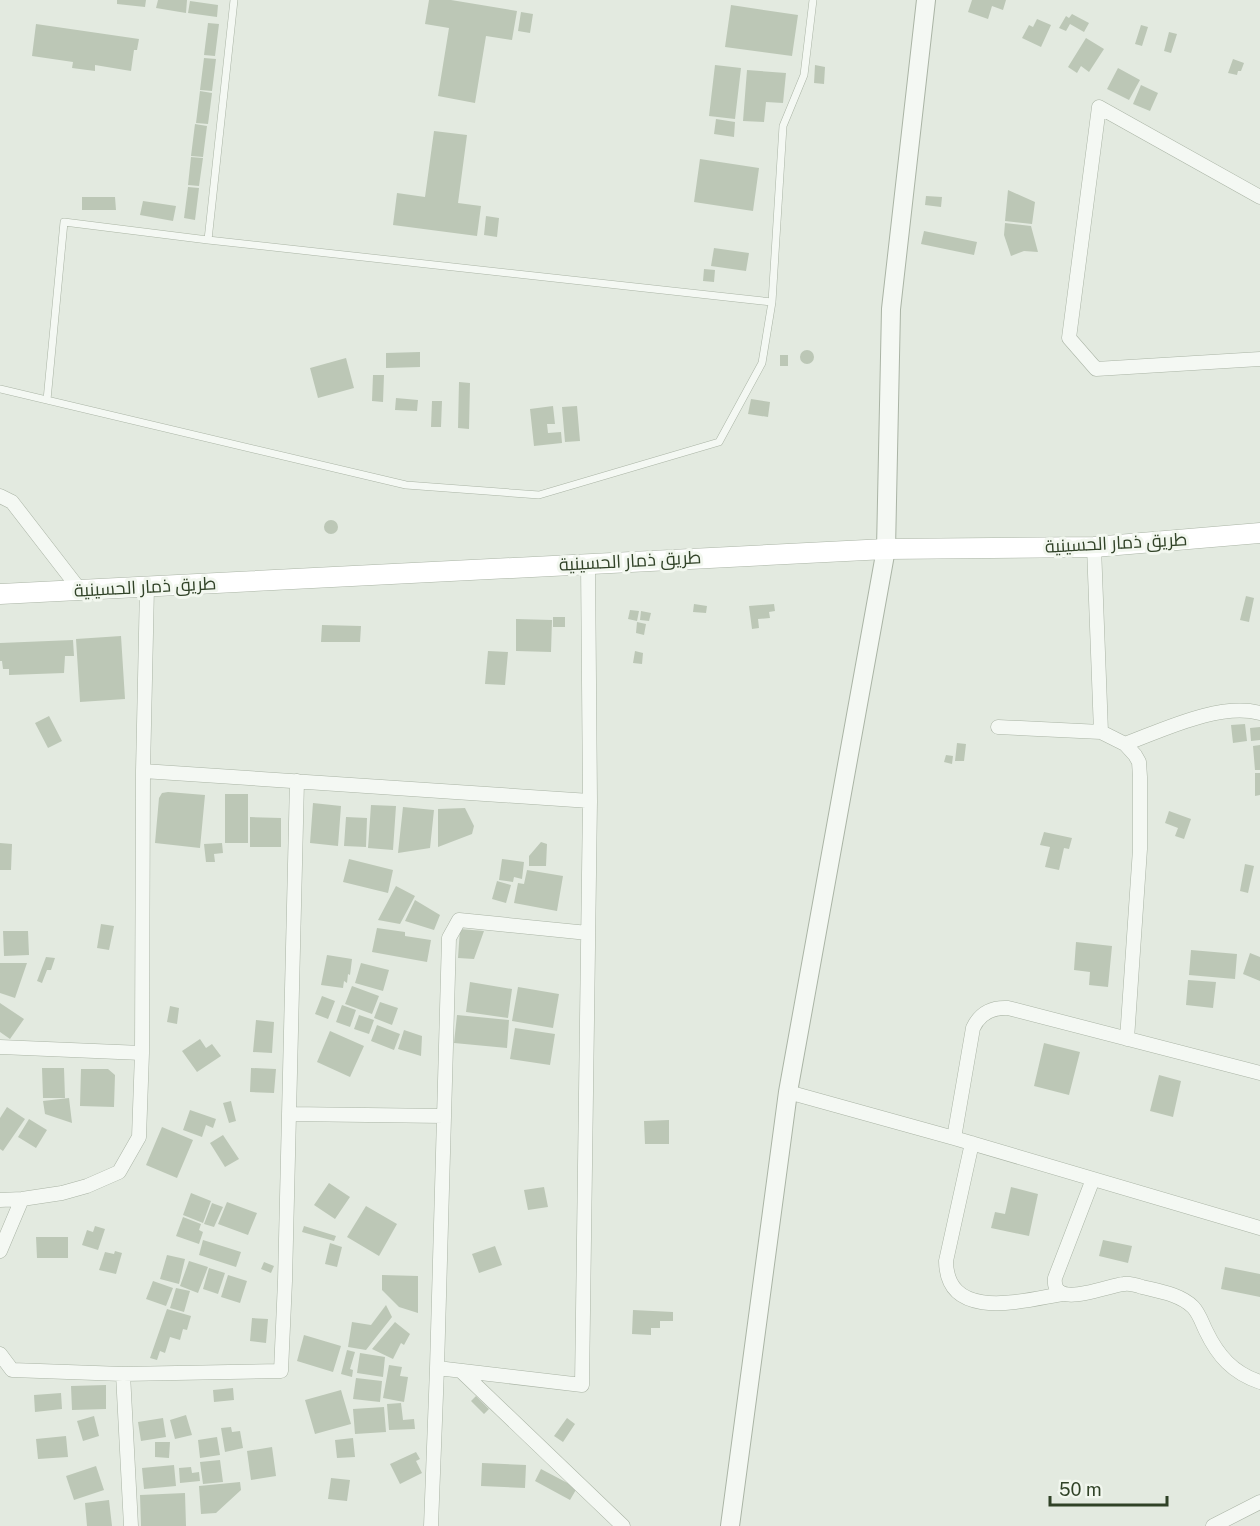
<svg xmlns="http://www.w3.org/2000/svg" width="1260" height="1526" font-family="'Public Sans',Cairo,sans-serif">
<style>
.building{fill:#bcc7b6}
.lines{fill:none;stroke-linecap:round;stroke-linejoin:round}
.service-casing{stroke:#aab4a5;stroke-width:8}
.minor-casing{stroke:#aab4a5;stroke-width:15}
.tertiary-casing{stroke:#aab4a5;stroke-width:20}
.secondary-casing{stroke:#aab4a5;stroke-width:21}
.service{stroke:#f4f8f3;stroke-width:7}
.minor{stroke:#f4f8f3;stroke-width:14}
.tertiary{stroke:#f4f8f3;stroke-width:18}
.secondary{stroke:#fff;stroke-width:20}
.labels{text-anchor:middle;stroke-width:6;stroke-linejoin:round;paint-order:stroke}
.street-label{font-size:18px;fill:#304227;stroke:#f2f7ef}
</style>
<rect width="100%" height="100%" fill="#e3eae0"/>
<path class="building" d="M117,0H146L145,7L117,4Z
M158,0H187L186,13L156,8Z
M429,0H451L517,11L512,40L486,36L475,103L438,96L449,28L425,24Z
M972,0H1006L1003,10L992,6L988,19L968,12Z
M190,1L218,5L217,17L188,13Z
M731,5L798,15L792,56L725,47Z
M521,12L533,14L530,33L518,31Z
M1072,14L1089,23L1084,32L1070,24L1066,31L1059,28L1066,16L1069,18Z
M1037,19L1051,25L1041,47L1022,38L1029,25L1033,27Z
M208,23L219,24L215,56L204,55Z
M36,24L139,39L137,50H134L131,71L95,65V71L72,68L73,62L32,56Z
M1141,25L1148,27L1142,46L1135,44Z
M1169,32L1177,34L1171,53L1164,51Z
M1086,38L1104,49L1089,72L1081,66L1077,73L1068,67Z
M204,58L216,59L212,91L200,90Z
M1233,59L1244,63L1241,71H1238L1237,75L1228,73Z
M715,65L741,68L735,119L709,116Z
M815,65L825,67L824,84L814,83Z
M1118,68L1140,80L1129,100L1107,89Z
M747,70L786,73L783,103L766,102L764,122L743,121Z
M1141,85L1158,93L1150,111L1133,104Z
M200,91L212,93L208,124L196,123Z
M716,119L735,122L734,137L714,134Z
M195,124L207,126L203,157L191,156Z
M434,131L467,135L458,203L481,206L477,236L393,225L397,193L425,197Z
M191,157L203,158L199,186L188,185Z
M700,159L759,168L753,211L694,202Z
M188,187L199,188L195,220L184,218Z
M1008,190L1035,202L1032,224L1005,221Z
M926,196L942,197L941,207L925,205Z
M82,197H115L116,210H82Z
M143,201L176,206L173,221L140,215Z
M486,216L499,218L497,237L484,235Z
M1005,223L1031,226L1038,252L1024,251L1011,256L1004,235Z
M924,231L977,242L974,255L921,244Z
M714,248L749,253L746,271L711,266Z
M704,269L715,270L714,282L703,281Z
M800 357a7 7 0 1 1 14 0a7 7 0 1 1-14 0Z
M420,352V367L386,368V353Z
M780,355H788V366H780Z
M346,358L354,388L318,398L310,368Z
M373,375H384L383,402L372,401Z
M459,382L470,383L469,429L458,428Z
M396,398L418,400L417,411L395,410Z
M751,399L770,402L768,417L748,414Z
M432,401H442L441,427H431Z
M553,406L555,424H547L548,433L561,432L562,443L534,446L530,409Z
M577,406L580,441L565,442L562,407Z
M324 527a7 7 0 1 1 14 0a7 7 0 1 1-14 0Z
M1246,596L1254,598L1249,622L1240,620Z
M694,604L707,606L706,613L693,612Z
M774,604L775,611L769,612L770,618L758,619L759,628L752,629L749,606Z
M630,610L639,611L637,621L628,619Z
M641,611L651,613L649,621L640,620Z
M553,617H565V627H553Z
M516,619L552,620L551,652L516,651Z
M637,622L646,624L644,635L636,633Z
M322,625L361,626L360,642H321Z
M121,636L125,699L80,702L76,639Z
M73,640L74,656H65L64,673L9,675V669H3L2,661H0V643Z
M488,651L508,652L505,685L485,684Z
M635,651L643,653L642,664L633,663Z
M49,716L62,741L48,748L35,723Z
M1245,724L1247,741L1233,743L1231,725Z
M1260,727V740L1251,741L1250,728Z
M957,743L966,744L964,761H955Z
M1260,745V770H1255L1253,746Z
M946,755L953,756L952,764L944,762Z
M1255,773H1260V795L1255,796Z
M168,792L205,795L200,848L155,843L159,798L162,793Z
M225,794H248V843H225Z
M313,803L341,806L338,846L310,843Z
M371,805L396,806L393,850L368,848Z
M403,807L434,810L430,848L398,853Z
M465,808L474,826L472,834L438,847V809Z
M1169,811L1191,819L1184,839L1175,836L1178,828L1165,823Z
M250,817L281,818V847H250Z
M346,817L367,818L366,847L344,846Z
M1044,832L1072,838L1069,849L1064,848L1059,870L1045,867L1050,847L1040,845Z
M541,842L547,844L546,866H529V856Z
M0,843L12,844L11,870H0Z
M222,843L223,853L214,854L215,862H206L204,844Z
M349,859L393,870L388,893L343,882Z
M502,859L524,862L522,879L514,877L513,882L499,880Z
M1245,864L1254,866L1248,893L1240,891Z
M527,870L563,876L557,911L514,903L518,883L524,884Z
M497,881L511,885L506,903L492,899Z
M396,886L415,896L400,924L378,920Z
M415,900L440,915L434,930L405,921Z
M101,924L114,926L109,950L97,948Z
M377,928L405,932V936L431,940L427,962L372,952Z
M460,929L484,931L474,959L458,958Z
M3,931H28L29,955L4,956Z
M1076,942L1112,946L1108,987L1089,985L1090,972L1074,970Z
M1191,950L1237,954L1235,979L1189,975Z
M1250,953L1260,957V981L1243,974Z
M327,955L352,959L350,975L348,974L347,983L344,981L343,988L321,985Z
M46,957L55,958L51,970H47L42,983L37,981Z
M0,963H27L15,998L0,993Z
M361,963L389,970L383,991L355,983Z
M1188,980L1216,982L1213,1008L1186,1005Z
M470,982L512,989L508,1018L466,1012Z
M352,986L379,996L372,1014L345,1004Z
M518,987L559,994L553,1028L512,1021Z
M322,996L335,1001L328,1019L315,1014Z
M380,1002L398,1008L392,1025L374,1018Z
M0,1003L24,1019L10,1039L0,1032Z
M342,1005L356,1010L350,1027L336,1022Z
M170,1006L179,1008L177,1024L167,1022Z
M359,1015L374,1020L369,1034L354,1029Z
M457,1015L509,1020L507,1048L454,1043Z
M256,1020L274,1022L272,1053L253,1052Z
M377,1025L400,1034L394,1050L371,1041Z
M515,1028L555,1034L550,1065L510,1059Z
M404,1030L422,1036L421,1056L398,1049Z
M330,1031L364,1046L350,1077L317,1062Z
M200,1039L206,1048L212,1044L221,1056L197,1072L182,1051Z
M1044,1043L1080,1052L1069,1095L1034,1086Z
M42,1068H64L65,1098H43Z
M251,1068L276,1069L274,1093L250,1092Z
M81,1069H108L115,1075L114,1107L80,1106Z
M1159,1075L1181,1081L1173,1117L1150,1111Z
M69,1098L72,1123L45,1114L43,1101Z
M231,1101L236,1121L229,1123L223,1103Z
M7,1107L25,1119L3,1151L0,1149V1118Z
M190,1110L216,1119L213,1128L206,1125L202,1137L183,1130Z
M29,1119L47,1130L36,1148L18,1137Z
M669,1120V1144H645L644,1121Z
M162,1127L193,1140L177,1178L146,1165Z
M223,1135L239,1159L225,1167L210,1143Z
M329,1183L350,1197L335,1219L314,1205Z
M544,1187L548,1207L528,1210L524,1190Z
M1011,1187L1038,1194L1029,1236L991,1228L995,1212L1005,1214Z
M191,1193L211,1201L203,1223L183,1215Z
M227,1202L257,1213L248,1235L218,1224Z
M212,1203L223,1207L214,1227L204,1224Z
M366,1206L397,1224L379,1256L347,1237Z
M183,1217L201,1224L199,1230L203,1232L199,1244L176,1236Z
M95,1226L105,1229L98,1250L82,1245L87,1230L93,1232Z
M304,1226L336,1236L334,1241L302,1232Z
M36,1237H68V1258H37Z
M203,1240L241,1252L236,1267L199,1255Z
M1103,1240L1132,1246L1128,1263L1099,1256Z
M330,1243L342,1247L337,1267L325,1264Z
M495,1246L502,1265L479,1273L472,1254Z
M115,1251L122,1253L116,1274L99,1270L105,1252L114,1254Z
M167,1255L185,1259L179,1284L160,1279Z
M189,1261L208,1267L198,1293L180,1286Z
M264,1262L274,1266L271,1273L261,1269Z
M1225,1267L1260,1274V1297L1221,1289Z
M209,1268L225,1273L218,1294L203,1289Z
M228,1275L247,1281L240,1303L221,1297Z
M382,1275L418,1276V1313L399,1307L382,1290Z
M153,1281L173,1288L166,1306L146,1299Z
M176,1288L190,1291L184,1312L170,1308Z
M386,1305L392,1317L366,1350L348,1347L352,1322L371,1325Z
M167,1309L191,1316L187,1330L183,1329L180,1340L170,1337L165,1353L160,1351L157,1360L150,1358Z
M633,1310L673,1312V1321H660V1328H651V1335L632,1334Z
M252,1318L268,1319L266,1343L250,1341Z
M395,1322L410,1334L404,1345L401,1343L393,1359L372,1349Z
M304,1335L341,1346L333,1372L297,1361Z
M347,1350L355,1352L350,1369L353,1370L352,1377L341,1374Z
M360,1353L385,1357L383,1377L357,1373Z
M389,1365L402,1367L400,1376L408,1377L404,1402L383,1398Z
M356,1378L382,1381L380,1402L353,1399Z
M106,1385V1409L72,1410L71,1386Z
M233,1388L234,1400L214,1402L213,1390Z
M341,1390L351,1424L315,1434L305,1400Z
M61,1393L62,1409L35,1412L34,1395Z
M476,1396L489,1409L484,1414L471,1401Z
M401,1403L403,1420L414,1419L415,1429L389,1430L387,1404Z
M384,1407L386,1432L355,1434L353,1409Z
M186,1415L192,1435L175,1439L170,1420Z
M94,1416L99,1436L83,1441L77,1421Z
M163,1418L166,1437L141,1441L138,1422Z
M567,1418L575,1424L563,1442L554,1436Z
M231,1427L232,1432L240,1431L243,1448L225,1452L221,1428Z
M66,1436L68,1457L38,1459L36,1439Z
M217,1437L220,1455L200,1458L198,1440Z
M353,1438L355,1457L337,1458L335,1440Z
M155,1442H170L169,1458L155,1457Z
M272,1447L276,1476L251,1480L247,1451Z
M416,1452L420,1459L416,1461L422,1473L400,1484L390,1464Z
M220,1460L223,1482L203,1484L200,1462Z
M482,1463L526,1465L525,1488L481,1486Z
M174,1465L176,1486L144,1489L142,1468Z
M96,1466L104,1490L74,1500L66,1476Z
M191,1467L192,1473L199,1472L200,1481L180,1483L179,1468Z
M541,1469L577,1488L570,1500L535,1481Z
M331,1478L350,1480L347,1501L328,1499Z
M240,1482L241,1490L216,1513L201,1514L199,1486Z
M185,1493L186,1526H141L140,1495Z
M109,1500L112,1526H87L85,1503Z"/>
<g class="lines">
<g class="service-casing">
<path id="service" d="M208,240L234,0
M0,389L406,485L539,495L719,442L762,363L772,302L783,126L804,75L813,0
M47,400L64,222L208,240L772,302"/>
</g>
<g class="minor-casing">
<path id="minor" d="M1260,197L1099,107L1069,338L1096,369L1260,359
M0,496L12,502L80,590
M1094,547L1101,732
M998,727L1101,732L1125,744L1135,755L1139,762L1140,777V849L1127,1039
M1125,744C1163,730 1220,702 1260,713
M143,771L590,801L588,563
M588,933L459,920L449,938L437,1368L582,1385L590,801
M0,1047L142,1053
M788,1092L954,1138L1260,1228
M289,1114L444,1116
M954,1138L973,1028C980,1013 992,1007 1008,1008L1260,1073
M972,1143L946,1261C947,1323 1025,1300 1062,1294
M1093,1179L1055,1278C1051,1311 1108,1285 1124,1284C1130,1283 1136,1285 1142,1287C1158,1291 1180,1294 1193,1307C1199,1313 1202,1323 1206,1331C1218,1356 1233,1373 1260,1382
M0,1200L22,1199L62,1193L87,1186L119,1172L139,1137L142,1053L143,771L147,587
M0,1251L22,1199
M0,1354L12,1370L123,1374
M461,1371L623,1526
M131,1526L123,1374L281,1371L285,1281L297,781
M431,1526L437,1368
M1213,1526L1260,1502"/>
</g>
<g class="tertiary-casing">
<path id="tertiary" d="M730,1526L788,1092L886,549L891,309L926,0"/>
</g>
<g class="secondary-casing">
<path id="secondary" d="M0,594L886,549L1094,547L1260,533"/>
</g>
<use href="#service" class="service"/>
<use href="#minor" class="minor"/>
<use href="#tertiary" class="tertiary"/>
<use href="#secondary" class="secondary"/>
</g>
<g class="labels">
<g class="street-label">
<text transform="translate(1116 543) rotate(-3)" y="6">طريق ذمار الحسينية</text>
<text transform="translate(630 561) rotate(-3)" y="6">طريق ذمار الحسينية</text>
<text transform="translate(145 587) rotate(-3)" y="6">طريق ذمار الحسينية</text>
</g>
</g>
<path d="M1050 1496v9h117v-9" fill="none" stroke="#304227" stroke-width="3"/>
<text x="1059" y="1496" font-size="18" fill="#304227" stroke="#f2f7ef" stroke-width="4.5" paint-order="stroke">50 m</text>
</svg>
